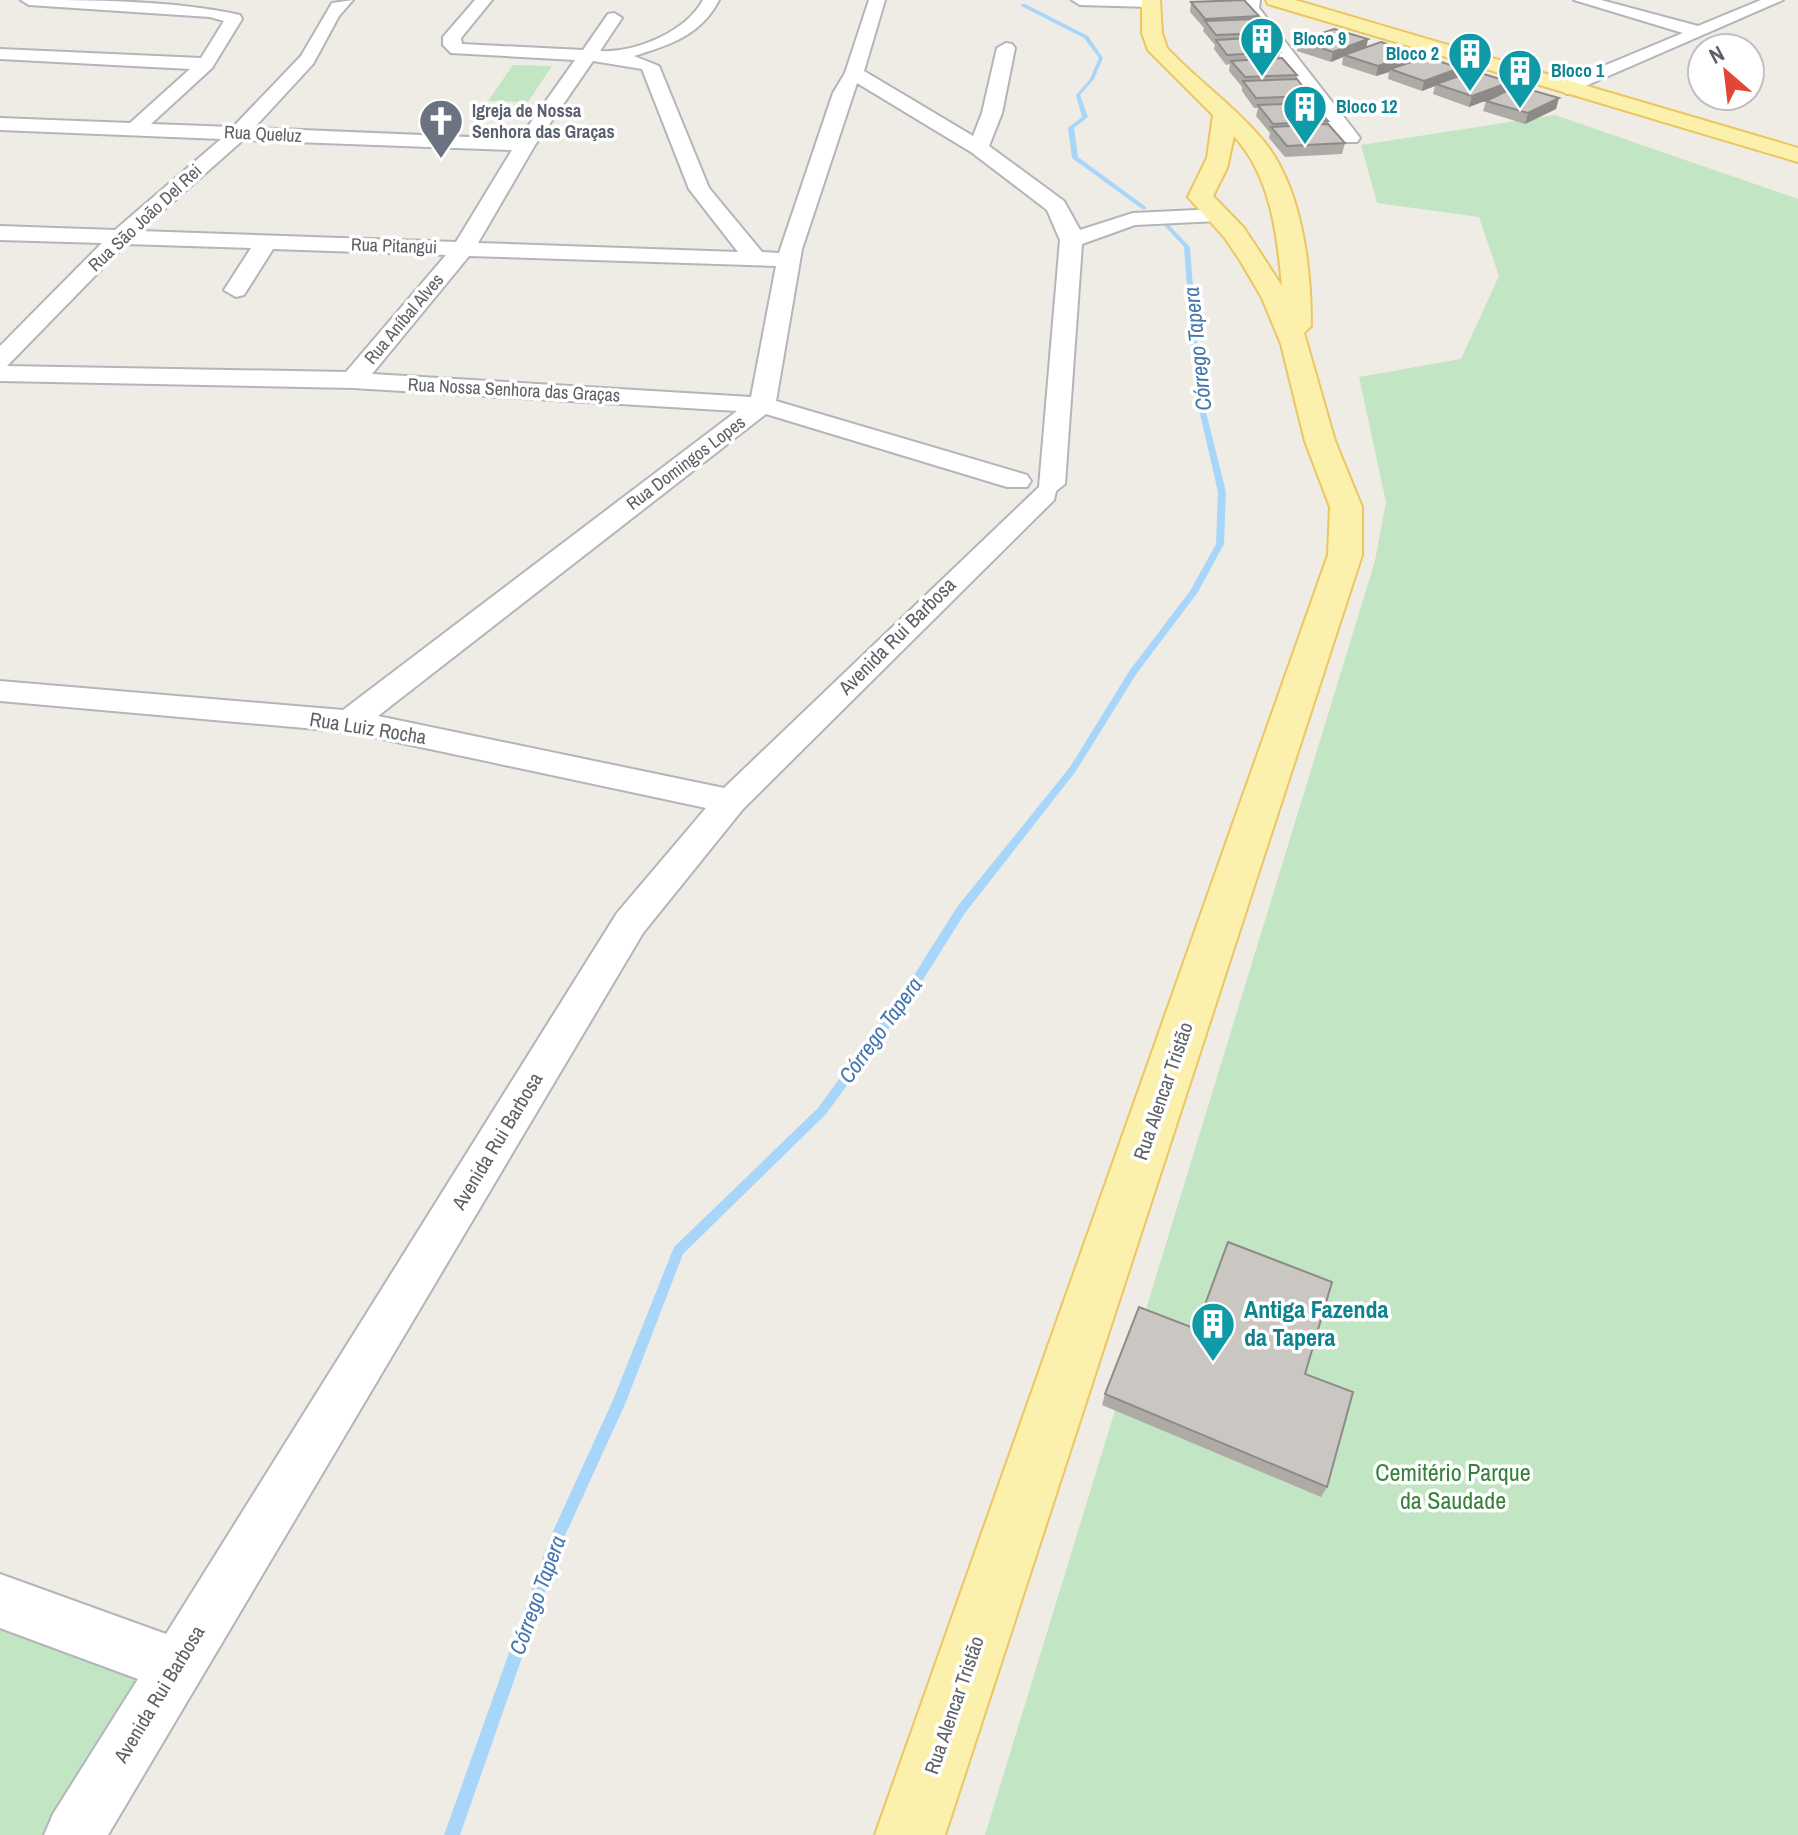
<svg xmlns="http://www.w3.org/2000/svg" width="1798" height="1835" font-family="'Archivo Narrow',sans-serif">
<style>
.green{fill:#c2e5c3}
.lines{fill:none;stroke-linecap:round;stroke-linejoin:round}
.stream{fill:#a8d6fb;fill-rule:evenodd}
.minor-casing{stroke:#b2b5b9;stroke-width:4}
.major-casing{stroke:#ecc661;stroke-width:4}
.minor{fill:#fff;fill-rule:evenodd}
.major{fill:#fcf0ad;fill-rule:evenodd}
.wall{fill:#aeaba7}
.shaded-wall{fill:#8d8b88}
.building{fill:#cac7c2;stroke:#8d8b88;stroke-width:2}
.labels{text-anchor:middle;stroke-width:7;stroke-linejoin:round;paint-order:stroke}
.far-culture-label{font-size:18px;font-weight:bold;fill:#0d838f;stroke:#fff;text-anchor:start}
.far-worship-label{font-size:18px;font-weight:bold;fill:#5b616d;stroke:#fff;text-anchor:start}
.far-street-label{font-size:18px;fill:#5d6065;stroke:#fff}
.street-label{font-size:20px;fill:#5d6065;stroke:#fff}
.water-label{font-size:22px;font-style:italic;fill:#4577ae;stroke:#fff}
.near-culture-label{font-size:24px;font-weight:bold;fill:#0d838f;stroke:#fff;text-anchor:start}
.near-park-label{font-size:24px;fill:#38813c;stroke:#fff}
</style>
<rect width="100%" height="100%" fill="#eeece5"/>
<path class="green" d="M513,65L552,66L528,102L488,101Z
M1555,115L1798,199V1835H985L1375,561L1386,502L1359,377L1461,359L1499,276L1479,217L1377,203L1361,145Z
M0,1622L139,1677L54,1835H0Z"/>
<g class="lines">
<path class="stream" d="M1021,4H1025L1088,36L1103,58L1094,79L1080,95L1088,117L1074,128L1078,157L1146,207V209H1142L1072,158L1068,128L1082,117L1076,95L1090,79L1099,58L1084,38L1021,6Z
M1165,221L1190,247L1201,392L1226,492L1224,544L1198,592L1137,673L1076,771L965,913L914,994L826,1114L683,1254L626,1402L563,1540L460,1835H444L550,1538L613,1400L674,1247L818,1108L906,988L957,907L1070,767L1130,670L1190,591L1216,544L1218,492L1195,392L1184,247L1163,224L1162,223Z"/>
<g class="minor-casing">
<path id="minor" d="M21,0C92,0 171,0 240,15L242,19L212,68L151,124L233,127L301,56L332,3L353,0L339,16L313,64L254,128L519,139L575,60L451,53L443,45V37L475,0H492L461,38L462,44L583,50L608,14L614,13L622,18L600,51C635,53 686,32 703,0H719C701,35 670,45 634,56L659,66L709,188L762,252L779,253L833,93L845,73L869,0H885L864,71L973,136L982,113L997,48L1006,43L1012,44L1015,48L1002,113L989,146L1064,201L1080,230L1133,213L1218,209L1229,215L1218,221L1135,225L1082,244L1065,484L1056,491L1054,500L743,809L643,933L108,1835H44L53,1814L138,1679L0,1628V1574L166,1634L617,913L706,808L350,732L0,701V681L343,710L737,411L353,388L0,381V346L102,243L0,240V226L115,230L221,139L0,130V118L130,123L190,69L0,59V49L201,58L224,21L210,17L29,5ZM593,61L642,69L689,189L738,252L478,243L535,145ZM857,83L971,152L1047,210L1060,240L1039,487L724,788L378,716L766,414L1007,487H1027L1031,481L1027,475L776,401L802,249ZM243,140L512,150L456,242L140,231ZM126,244L251,248L224,290L236,297L244,295L273,249L446,255L346,372L7,366ZM469,256L776,266L751,397L372,374Z
M1072,0H1158L1159,2L1151,7L1080,5Z
M1244,0H1260L1259,8L1357,134L1360,138L1357,142H1343L1245,12Z
M1574,0H1601L1698,26L1761,0H1783L1567,94L1558,88L1560,84L1683,33Z"/>
</g>
<g class="major-casing">
<path id="major" d="M1142,0H1160L1162,33L1167,48C1197,80 1233,105 1261,138C1302,185 1311,266 1311,326L1304,333L1335,441L1362,507V555L945,1835H875L1328,555L1330,507L1305,441L1281,344L1262,298L1241,262L1225,238L1188,197L1207,158L1213,115L1148,50L1142,33ZM1234,136C1271,177 1277,233 1282,286L1244,228L1213,196L1227,168Z
M1266,0H1295L1798,148V162L1268,4Z"/>
</g>
<use href="#minor" class="minor"/>
<use href="#major" class="major"/>
</g>
<path class="wall" d="M1191,2L1259,16L1258,23L1266,33V38L1280,52L1279,59L1297,75V79L1310,96L1309,103L1328,121V124L1345,143L1342,154L1285,157L1269,138L1270,133L1256,116L1258,108H1254L1242,91V87L1229,71L1230,64L1226,65L1214,49L1215,45L1203,31L1204,28L1190,12Z
M1299,41L1366,47L1413,61L1460,68L1458,76L1507,91L1556,109L1525,124L1483,111L1486,101L1489,99L1469,107L1433,94L1435,86L1422,91L1388,79L1389,72L1376,76L1342,65L1343,57L1331,62L1297,51Z
M1305,1374L1327,1487L1321,1497L1102,1405L1105,1394Z"/>
<path class="shaded-wall" d="M1368,39L1366,49L1344,55L1343,57L1331,62L1333,52Z
M1415,53L1412,63L1390,69L1389,72L1376,76L1378,66Z
M1460,68L1458,78L1436,84L1435,86L1422,91L1424,81Z
M1510,82L1507,93L1469,107L1472,96Z
M1559,98L1556,109L1525,124L1528,113Z"/>
<path class="building" d="M1244,0L1259,16L1205,19L1191,2Z
M1254,19L1266,33L1216,35L1205,21Z
M1334,29L1368,39L1333,52L1299,41Z
M1267,37L1280,52L1227,55L1216,40Z
M1381,42L1415,53L1378,66L1344,55Z
M1426,57L1460,68L1424,81L1390,69Z
M1282,58L1297,75L1245,77L1231,61Z
M1474,71L1510,82L1472,96L1436,84Z
M1297,79L1310,96L1256,98L1243,81Z
M1517,86L1559,98L1528,113L1486,101Z
M1312,103L1328,121L1273,124L1258,105Z
M1328,124L1345,143L1287,146L1271,127Z
M1228,1242L1332,1282L1305,1374L1353,1392L1327,1487L1105,1394L1139,1307L1196,1329Z"/>
<defs>
<g id="building-pin" transform="scale(2.3)"><path d="M0 17L-7.5 6A9.5 9.5 0 1 1 7.5 6Z" fill="#0f9aa8" stroke="#fff"/><path d="M-4-6H4V6H1V3H-1V6H-4ZM-2.5-4.3h1.7v1.8h-1.7ZM.8-4.3h1.7v1.8H.8ZM-2.5-1h1.7V.8h-1.7ZM.8-1h1.7V.8H.8Z" fill="#fff"/></g>
<g id="church-pin" transform="scale(2.3)"><path d="M0 17L-7.5 6A9.5 9.5 0 1 1 7.5 6Z" fill="#6b7280" stroke="#fff"/><path d="M-1.2-6h2.4v3.5h3.3v2.4h-3.3V6h-2.4V-.1h-3.3v-2.4h3.3Z" fill="#fff"/></g>
</defs>
<g fill-rule="evenodd">
<use href="#building-pin" x="1262" y="39"/>
<use href="#building-pin" x="1470" y="54"/>
<use href="#building-pin" x="1520" y="71"/>
<use href="#building-pin" x="1305" y="107"/>
<use href="#church-pin" x="441" y="121"/>
<use href="#building-pin" x="1213" y="1324"/>
</g>
<g class="labels">
<g class="far-culture-label">
<text x="1293" y="45">Bloco 9</text>
<text x="1439" y="60" text-anchor="end">Bloco 2</text>
<text x="1551" y="77">Bloco 1</text>
<text x="1336" y="113">Bloco 12</text>
</g>
<g class="far-worship-label">
<text x="472" y="117">Igreja de Nossa<tspan x="472" dy="21">Senhora das Graças</tspan></text>
</g>
<g class="far-street-label">
<text transform="translate(263 134) rotate(3)" y="6">Rua Queluz</text>
<text transform="translate(145 218) rotate(-43)" y="6">Rua São João Del Rei</text>
<text transform="translate(394 246) rotate(2)" y="6">Rua Pitangui</text>
<text transform="translate(404 319) rotate(-50)" y="6">Rua Aníbal Alves</text>
<text transform="translate(514 390) rotate(3)" y="6">Rua Nossa Senhora das Graças</text>
<text transform="translate(686 463) rotate(-37)" y="6">Rua Domingos Lopes</text>
</g>
<g class="street-label">
<text transform="translate(897 636) rotate(-45)" y="7">Avenida Rui Barbosa</text>
<text transform="translate(368 728) rotate(9)" y="7">Rua Luiz Rocha</text>
<text transform="translate(1163 1091) rotate(-71)" y="7">Rua Alencar Tristão</text>
<text transform="translate(497 1141) rotate(-59)" y="7">Avenida Rui Barbosa</text>
<text transform="translate(159 1694) rotate(-59)" y="7">Avenida Rui Barbosa</text>
<text transform="translate(954 1705) rotate(-71)" y="7">Rua Alencar Tristão</text>
</g>
<g class="water-label">
<text transform="translate(1197 349) rotate(-96)" y="8">Córrego Tapera</text>
<text transform="translate(880 1030) rotate(-54)" y="8">Córrego Tapera</text>
<text transform="translate(537 1595) rotate(-70)" y="8">Córrego Tapera</text>
</g>
<g class="near-culture-label">
<text x="1244" y="1318">Antiga Fazenda<tspan x="1244" dy="28">da Tapera</tspan></text>
</g>
<g class="near-park-label">
<text x="1453" y="1481">Cemitério Parque<tspan x="1453" dy="28">da Saudade</tspan></text>
</g>
</g>
<g transform="translate(1726 72) rotate(332)"><circle r="38" fill="#ffffff" stroke="#bebfc1" stroke-width="2"/>
<path d="M0-6L14 30L0 20L-14 30Z" fill="#e24637"/>
<text y="-12" font-size="22" font-weight="bold" text-anchor="middle" fill="#5d6065">N</text>
</g>
</svg>
